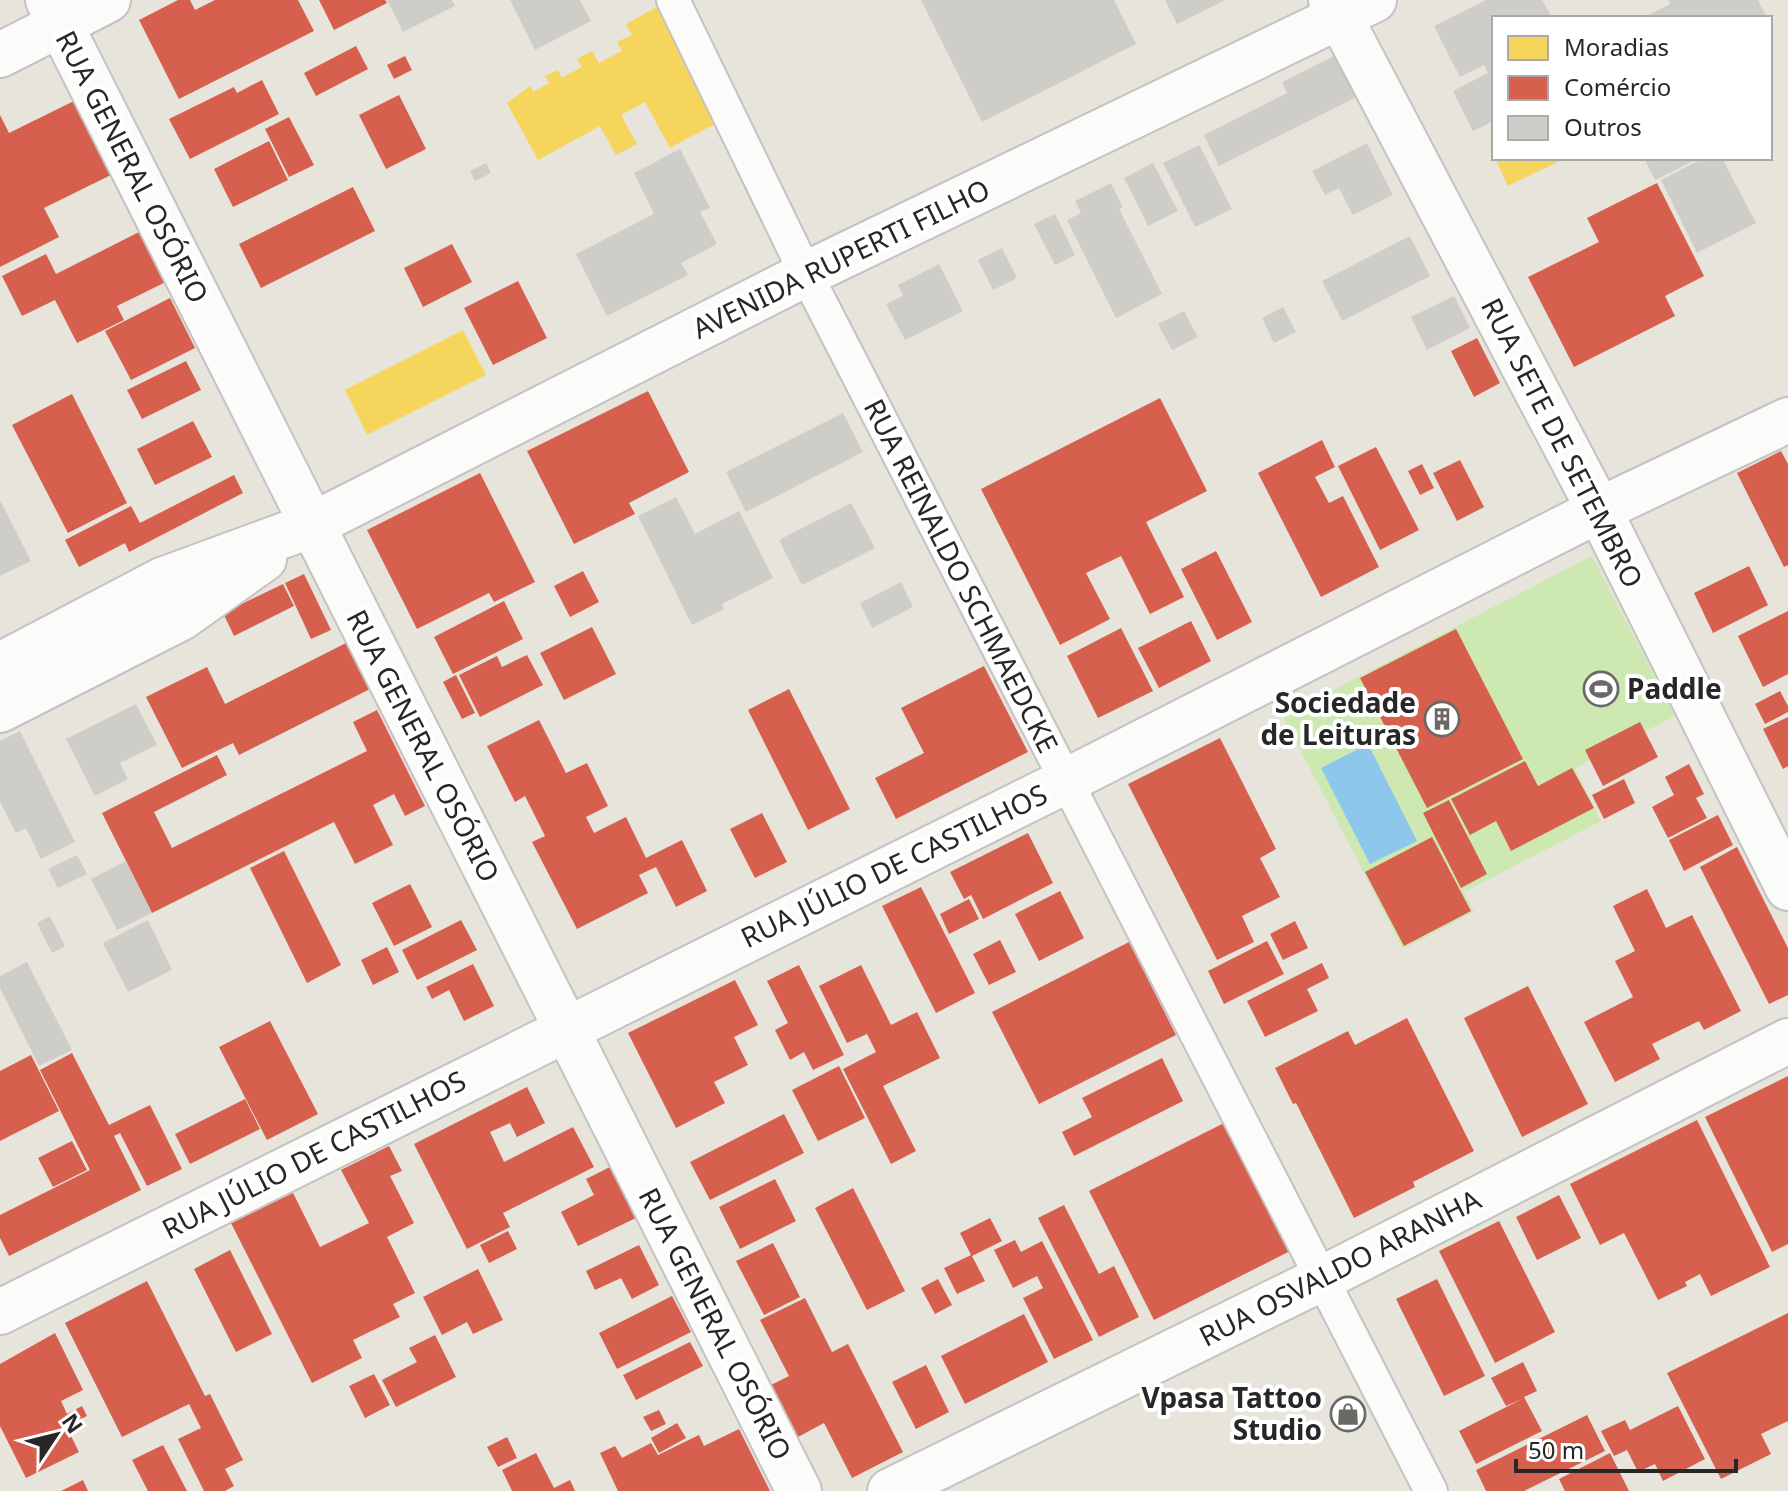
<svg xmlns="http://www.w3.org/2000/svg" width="1788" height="1491" font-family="'Noto Sans',sans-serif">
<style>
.pitch{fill:#cde8b1}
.water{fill:#8dc7eb}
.homes{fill:#f6d55c}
.shops{fill:#d6604d}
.building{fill:#cfcdc8}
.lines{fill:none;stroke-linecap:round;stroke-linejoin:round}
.street-casing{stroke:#c4c2c2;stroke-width:36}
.secondary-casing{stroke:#c4c2c2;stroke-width:48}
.street{stroke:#fbfbfa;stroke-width:32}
.secondary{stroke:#fbfbfa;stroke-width:44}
.labels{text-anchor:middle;stroke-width:8;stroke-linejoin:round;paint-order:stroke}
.street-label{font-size:28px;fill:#272727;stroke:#fff}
.poi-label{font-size:28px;font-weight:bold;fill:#272727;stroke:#fff;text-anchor:end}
</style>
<rect width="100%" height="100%" fill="#e7e4dc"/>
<path class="pitch" d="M1592,556L1675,716L1575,768L1601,821L1464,892L1474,912L1403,949L1283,716Z"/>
<path class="water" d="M1368,744L1417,841L1370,864L1321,768Z"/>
<path class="homes" d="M662,4L724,119L670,148L645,102L621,115L637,144L616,155L600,126L538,160L507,103L530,86L533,92L549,83L545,76L558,70L562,78L582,67L577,59L592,51L599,63L622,51L617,42L632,35L626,24Z
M1495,158H1566L1508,186Z
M463,330L486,375L367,435L345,390Z"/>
<path class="shops" d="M178,0H190L195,10L215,0H298L314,31L179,99L139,20Z
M319,0H385L387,3L334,30Z
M356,46L368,69L316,96L304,73Z
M405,56L412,70L394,79L387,65Z
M262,80L279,114L190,159L169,119L234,87L237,93Z
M399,95L426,149L386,169L359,115Z
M82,97L119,171L44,208L59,237L0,267V115L9,133Z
M289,117L314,165L289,177L265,129Z
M269,141L288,180L233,207L214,169Z
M1657,183L1704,276L1665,296L1675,316L1574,367L1528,277L1599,242L1587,218Z
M353,187L375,231L261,288L239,244Z
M149,227L174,278L117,306L124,320L77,343L55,300L22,316L2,276L46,254L56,274Z
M452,244L472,282L423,307L404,268Z
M518,281L547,338L493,365L464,308Z
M170,298L195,348L131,380L105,331Z
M1477,338L1500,383L1474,397L1451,351Z
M186,361L201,390L142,419L127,390Z
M648,391L689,472L629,503L635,514L574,544L527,451Z
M72,394L127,503L68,533L12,425Z
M1160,398L1207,491L1146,522L1184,597L1150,614L1121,556L1086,573L1110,619L1060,645L981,489Z
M193,421L212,457L155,485L137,449Z
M1322,440L1335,467L1315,477L1329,503L1343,496L1379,567L1321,597L1258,473Z
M1376,447L1419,530L1380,550L1338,466Z
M1781,451L1788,464V565L1784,567L1737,473Z
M1460,460L1484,507L1457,521L1433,473Z
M1422,464L1434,488L1420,495L1408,471Z
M480,473L535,582L494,602L489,593L417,629L367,530Z
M234,475L243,493L129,552L125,543L79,567L65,540L131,506L140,523Z
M1216,551L1252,622L1217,640L1181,569Z
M1749,566L1768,605L1713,633L1694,593Z
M583,571L599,602L570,617L554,586Z
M304,574L331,630L311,639L285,583Z
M283,584L294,606L234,636L223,613Z
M504,601L523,639L453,674L434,637Z
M1788,611V674L1763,687L1738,636Z
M1191,621L1211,661L1159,688L1138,648Z
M592,627L616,674L564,700L540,653Z
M1121,628L1153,691L1098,718L1067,656Z
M1456,629L1523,759L1427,808L1360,678Z
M346,643L370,689L239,755L233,743L182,768L146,697L207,667L225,704Z
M527,655L543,685L480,717L459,675L497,656L502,667Z
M984,666L1028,752L896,819L875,778L924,753L901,708Z
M456,675L475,713L462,719L443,682Z
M789,689L850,809L808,830L748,710Z
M1780,691L1788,706V712L1765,724L1755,704Z
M377,710L425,806L405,816L394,794L373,805L393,845L355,864L334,822L152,913L102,813L217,755L227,775L154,812L172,848L367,751L353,722Z
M1788,717V766L1783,769L1763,729Z
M539,720L566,773L587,763L608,806L586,817L594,833L626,817L646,858L682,840L707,891L676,907L656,867L639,875L648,893L577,929L532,842L545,836L525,796L515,802L487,746Z
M1640,722L1658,757L1603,786L1585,750Z
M1220,738L1276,849L1260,858L1280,897L1242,916L1254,942L1217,960L1128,784Z
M1525,761L1538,786L1572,768L1594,808L1511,851L1496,821L1470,835L1451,799Z
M1689,764L1704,794L1696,798L1707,818L1668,838L1652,807L1674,795L1665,777Z
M1624,779L1635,803L1604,819L1592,795Z
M1449,800L1487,874L1461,888L1423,813Z
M762,813L787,862L755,878L730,829Z
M1718,815L1733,845L1684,871L1669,840Z
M1028,833L1053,883L983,919L971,895L964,899L950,872Z
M1432,837L1471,911L1404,946L1365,872Z
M1737,847L1788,948V995L1769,1004L1700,867Z
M284,851L341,965L307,983L250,868Z
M410,884L432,927L394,946L372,903Z
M921,887L975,993L936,1013L882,906Z
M1647,889L1666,928L1692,915L1741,1011L1704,1030L1699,1021L1652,1044L1660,1059L1615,1082L1584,1022L1633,997L1615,961L1635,951L1613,906Z
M1060,891L1084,938L1039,961L1015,914Z
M969,899L979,919L949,934L940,914Z
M461,920L477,950L417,980L402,950Z
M1295,921L1308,948L1283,960L1270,934Z
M1000,940L1016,972L989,985L973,954Z
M1267,941L1284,974L1224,1004L1208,971Z
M1129,942L1176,1035L1039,1104L992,1012Z
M387,947L399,972L373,985L361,960Z
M1322,963L1329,978L1307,989L1318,1011L1265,1037L1247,1001Z
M473,964L494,1006L464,1021L449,990L432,999L426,987Z
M799,965L844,1055L813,1070L804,1052L790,1060L775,1030L788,1023L767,981Z
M861,965L891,1025L917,1012L940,1058L883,1086L916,1151L891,1164L843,1069L876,1052L867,1034L847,1043L819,986Z
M735,980L758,1025L734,1037L748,1065L714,1082L725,1103L676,1128L628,1033Z
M1528,986L1588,1104L1522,1137L1464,1018Z
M1407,1018L1474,1151L1413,1182L1415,1187L1354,1218L1296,1103L1293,1104L1275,1068L1348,1031L1355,1045Z
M270,1021L318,1114L267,1140L219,1047Z
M72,1053L109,1125L150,1105L182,1169L147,1186L120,1133L114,1136L141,1190L9,1256L0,1238V1215L90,1170L40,1070Z
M31,1055L59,1111L0,1141V1071Z
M1162,1058L1183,1101L1074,1156L1062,1132L1092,1117L1082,1098Z
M839,1066L865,1118L818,1141L792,1090Z
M1788,1076V1244L1772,1252L1705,1117Z
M527,1087L545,1123L517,1137L510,1123L490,1132L504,1162L573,1127L594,1167L503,1213L510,1227L467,1249L414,1144Z
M245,1099L260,1129L190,1164L175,1134Z
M784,1114L804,1153L710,1200L690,1162Z
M1697,1120L1770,1267L1711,1296L1700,1274L1685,1282L1687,1286L1658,1300L1624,1233L1600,1245L1570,1184Z
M1228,1121L1298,1247L1154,1320L1089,1191Z
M72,1141L87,1170L53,1187L38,1158Z
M389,1146L402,1171L390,1176L414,1223L387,1237L415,1293L393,1304L400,1317L353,1340L362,1358L312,1383L231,1223L293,1193L320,1247L369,1223L341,1170Z
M616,1164L642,1215L578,1246L561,1212L594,1195L586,1179Z
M775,1179L796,1221L740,1249L719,1207Z
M853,1188L905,1291L867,1310L815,1208Z
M1559,1195L1581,1238L1537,1260L1516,1217Z
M1064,1205L1099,1274L1114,1266L1139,1317L1099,1337L1038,1218Z
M990,1218L1002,1241L972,1256L985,1281L957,1294L944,1268L971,1255L960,1233Z
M1499,1221L1555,1332L1495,1363L1439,1251Z
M508,1231L517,1249L489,1263L480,1245Z
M1015,1240L1021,1252L1042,1241L1093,1340L1054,1359L1023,1298L1043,1288L1037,1276L1013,1288L994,1250Z
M773,1243L800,1297L764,1315L736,1261Z
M639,1245L659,1285L632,1299L621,1278L595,1290L586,1271Z
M230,1250L272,1334L236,1352L194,1269Z
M478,1269L503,1320L473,1334L467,1322L442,1335L423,1297Z
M938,1279L952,1305L935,1314L921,1288Z
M1437,1279L1485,1376L1444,1396L1396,1299Z
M147,1281L205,1396L210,1394L243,1460L225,1469L234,1486L225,1491H204L178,1439L201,1428L189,1404L122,1437L65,1323Z
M672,1296L691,1332L617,1369L599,1333Z
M805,1298L832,1352L848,1344L903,1452L852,1478L824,1423L798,1437L771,1385L789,1376L760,1320Z
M1788,1313V1421L1761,1434L1771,1454L1721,1479L1667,1373Z
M1024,1314L1048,1362L965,1404L941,1356Z
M55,1333L83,1390L61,1401L67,1414L82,1406L87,1416L66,1426L79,1452L26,1478L0,1426V1364Z
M435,1335L456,1377L396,1407L382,1380L417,1362L409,1348Z
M690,1342L703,1366L636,1400L623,1375Z
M1523,1362L1537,1391L1524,1397L1542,1431L1476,1464L1459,1431L1522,1399L1506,1406L1491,1378Z
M926,1365L949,1412L916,1429L892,1382Z
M374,1374L390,1405L365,1418L349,1386Z
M1678,1406L1705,1459L1663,1481L1655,1464L1638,1472L1627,1450L1614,1456L1601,1431L1625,1420L1630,1430Z
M659,1410L666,1424L651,1431L643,1417Z
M1587,1415L1605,1451L1524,1491H1486L1476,1470Z
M677,1423L686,1438L659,1453L651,1438Z
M739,1429L770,1491H618L600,1453L615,1446L622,1458L651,1443L658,1455L699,1435L704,1446Z
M507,1437L517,1458L498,1467L487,1447Z
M163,1445L187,1491H148L132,1460Z
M536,1453L554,1488L570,1480L575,1491H512L502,1470Z
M1610,1453L1629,1491H1565L1559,1479Z
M83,1480L88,1491H61Z"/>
<path class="building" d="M387,0H452L455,6L403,32Z
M510,0H580L591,21L535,50Z
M921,0H1114L1136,44L982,122Z
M1165,0H1225L1177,24Z
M1486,0H1542L1552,18H1494V121L1473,131L1453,91L1488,73L1484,65L1460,77L1434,26Z
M1668,0H1758L1767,18H1642L1670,4Z
M1342,52L1363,94L1219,166L1204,135L1287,93L1282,82Z
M1367,143L1393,195L1353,215L1339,188L1325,195L1312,171Z
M1199,145L1232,209L1195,227L1163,163Z
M680,149L710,208L700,212L717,244L681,263L688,275L607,316L576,254L654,214L634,173Z
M1644,158H1699L1655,180Z
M1704,158H1722L1756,223L1697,253L1661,180Z
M486,163L491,173L475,181L470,171Z
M1153,163L1178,211L1148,226L1124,178Z
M1111,183L1123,207L1119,209L1162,294L1116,318L1067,220L1081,213L1075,201Z
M1055,214L1075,255L1055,265L1034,224Z
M1410,236L1430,276L1342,321L1322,281Z
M1002,248L1017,278L993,290L978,260Z
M939,264L963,311L905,340L886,304L903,296L898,285Z
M1454,296L1470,328L1427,350L1411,317Z
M1283,307L1296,332L1274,343L1262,318Z
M1184,311L1198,337L1172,350L1158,324Z
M843,413L863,452L746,512L726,472Z
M676,497L695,534L739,511L773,578L722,604L724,609L692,625L638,516Z
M0,500L31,561L0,576Z
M851,503L875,548L802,585L779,540Z
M901,582L913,607L872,628L860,603Z
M136,704L157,745L120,763L128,779L95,796L66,739Z
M20,731L75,842L41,859L26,828L16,833L0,802V741Z
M77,855L87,874L58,888L48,869Z
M126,861L152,913L117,930L91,879Z
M50,916L65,946L52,953L37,923Z
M148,920L172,970L128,992L103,943Z
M27,962L72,1050L39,1066L0,988V976Z"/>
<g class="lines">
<g class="street-casing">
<path id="street" d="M673,0L806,274L1431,1491"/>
</g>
<g class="secondary-casing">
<path id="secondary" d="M48,0L799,1491
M1331,0L1599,510L1788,888
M0,55L108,0
M0,665L162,580L312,525L806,274L1374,0
M0,710L181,618L264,559
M0,1312L1066,781L1599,510L1788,420
M890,1491L1323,1278L1788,1041"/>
</g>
<use href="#street" class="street"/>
<use href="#secondary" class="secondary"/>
</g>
<defs>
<g id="stadium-ring" transform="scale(1.8)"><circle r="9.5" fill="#fff" stroke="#6a6966" stroke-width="1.5"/><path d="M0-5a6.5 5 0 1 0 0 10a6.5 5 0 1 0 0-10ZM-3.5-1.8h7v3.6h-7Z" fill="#6a6966"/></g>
<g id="building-ring" transform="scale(1.8)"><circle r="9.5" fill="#fff" stroke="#6a6966" stroke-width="1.5"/><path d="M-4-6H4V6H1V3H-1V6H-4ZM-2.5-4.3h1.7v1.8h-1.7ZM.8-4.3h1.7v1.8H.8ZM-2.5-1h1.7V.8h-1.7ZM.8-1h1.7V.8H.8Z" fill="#6a6966"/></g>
<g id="shop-ring" transform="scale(1.8)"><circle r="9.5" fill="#fff" stroke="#6a6966" stroke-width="1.5"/><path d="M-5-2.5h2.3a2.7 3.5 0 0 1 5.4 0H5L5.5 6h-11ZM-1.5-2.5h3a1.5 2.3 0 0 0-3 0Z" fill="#6a6966"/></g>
</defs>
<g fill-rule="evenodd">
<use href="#stadium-ring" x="1601" y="689"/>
<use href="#building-ring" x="1442" y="719"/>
<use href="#shop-ring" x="1348" y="1414"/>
</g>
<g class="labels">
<g class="street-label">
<text transform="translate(132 167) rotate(63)" y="10">RUA GENERAL OSÓRIO</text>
<text transform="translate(841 259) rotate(-26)" y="10">AVENIDA RUPERTI FILHO</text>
<text transform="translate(1562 443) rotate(63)" y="10">RUA SETE DE SETEMBRO</text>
<text transform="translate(961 576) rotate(63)" y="10">RUA REINALDO SCHMAEDCKE</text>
<text transform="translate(423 746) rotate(63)" y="10">RUA GENERAL OSÓRIO</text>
<text transform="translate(894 866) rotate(-26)" y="10">RUA JÚLIO DE CASTILHOS</text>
<text transform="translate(314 1155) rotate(-27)" y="10">RUA JÚLIO DE CASTILHOS</text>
<text transform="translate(1340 1268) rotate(-27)" y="10">RUA OSVALDO ARANHA</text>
<text transform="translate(715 1324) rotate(63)" y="10">RUA GENERAL OSÓRIO</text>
</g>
<g class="poi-label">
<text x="1627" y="699" text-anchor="start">Paddle</text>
<text x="1416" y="713">Sociedade<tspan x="1416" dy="32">de Leituras</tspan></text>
<text x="1322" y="1408">Vpasa Tattoo<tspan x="1322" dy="32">Studio</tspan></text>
</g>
</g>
<rect x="1492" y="16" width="280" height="144" fill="#ffffff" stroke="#a9a9a9" stroke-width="2"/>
<rect x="1508" y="36" width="40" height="24" fill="#f6d55c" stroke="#a9a9a9" stroke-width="2"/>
<text x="1564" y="56" font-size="24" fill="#272727">Moradias</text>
<rect x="1508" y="76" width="40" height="24" fill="#d6604d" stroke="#a9a9a9" stroke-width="2"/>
<text x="1564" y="96" font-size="24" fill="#272727">Comércio</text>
<rect x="1508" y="116" width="40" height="24" fill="#cfcdc8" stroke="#a9a9a9" stroke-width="2"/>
<text x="1564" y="136" font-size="24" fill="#272727">Outros</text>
<g transform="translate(56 1435) rotate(55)" stroke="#ffffff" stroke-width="6" paint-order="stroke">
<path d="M0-6L14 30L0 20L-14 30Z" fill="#272727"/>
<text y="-12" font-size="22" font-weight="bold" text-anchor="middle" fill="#272727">N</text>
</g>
<path d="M1516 1459v12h220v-12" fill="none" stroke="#272727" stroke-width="4"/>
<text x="1528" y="1459" font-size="24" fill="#272727" stroke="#ffffff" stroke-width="6" paint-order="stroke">50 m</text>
</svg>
